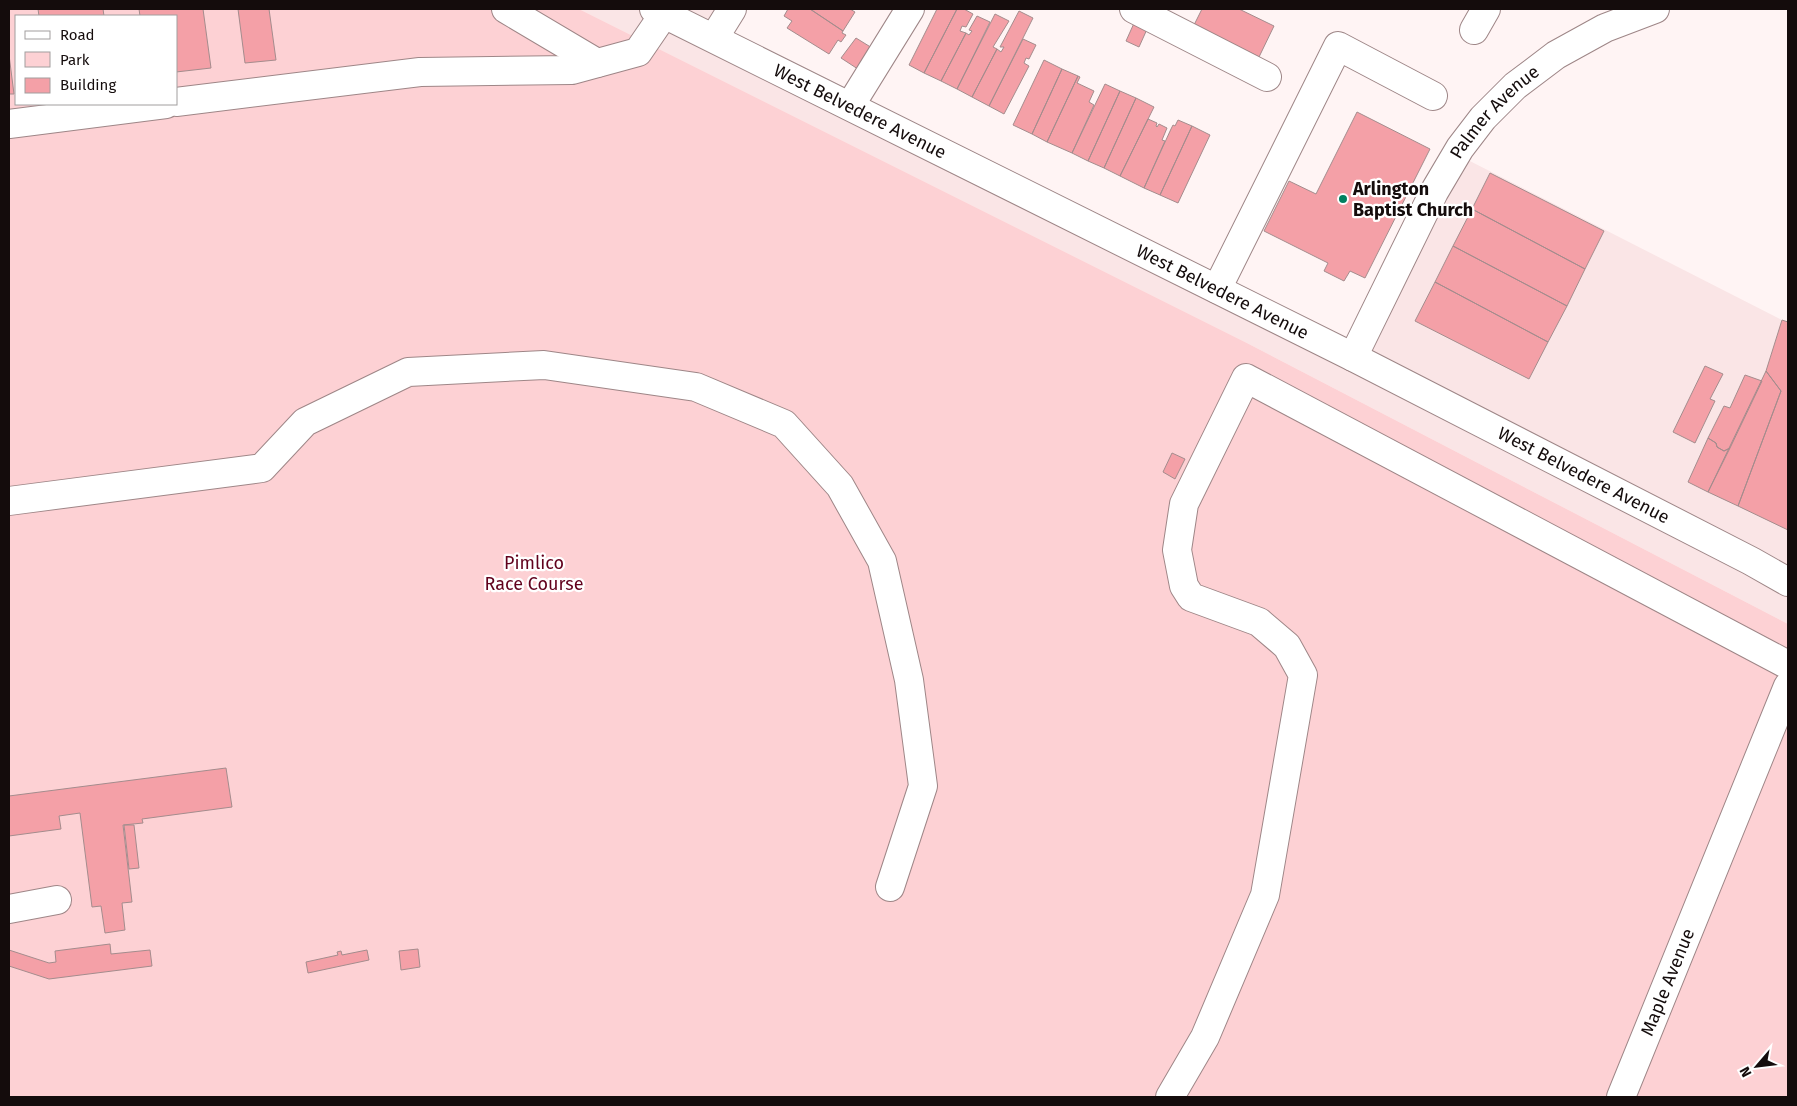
<svg xmlns="http://www.w3.org/2000/svg" width="1797" height="1106" font-family="'Fira Sans',sans-serif">
<style>
.built{fill:#fae5e6}
.green{fill:#fdd1d4;fill-rule:evenodd}
.building{fill:#f4a0a7;stroke:#a48c8d}
.lines{fill:none;stroke-linecap:round;stroke-linejoin:round}
.minor-casing{stroke:#9e8687;stroke-width:30}
.major-casing{stroke:#9e8687;stroke-width:30}
.minor{stroke:#fff;stroke-width:28}
.major{stroke:#fff;stroke-width:28}
.poi-dot{fill:#018060;stroke:#fff;stroke-width:2}
.labels{text-anchor:middle;stroke-width:4.5;stroke-linejoin:round;paint-order:stroke}
.street-label{font-size:18px;fill:#140c0c;stroke:#fff}
.poi-label{font-size:18px;font-weight:bold;fill:#140c0c;stroke:#fff;text-anchor:start}
.park-label{font-size:18px;fill:#61011c;stroke:#fff}
</style>
<rect width="100%" height="100%" fill="#fff4f4"/>
<path class="built" d="M579,9H737L719,38L1355,359L1458,155L1788,323V624L1245,342Z"/>
<path class="green" d="M9,9H579L1245,342L1788,624V1097H9ZM16,16H176V104H16Z"/>
<path class="building" d="M38,9H103L104,16H39Z
M139,9H203L211,68L176,72V16H140Z
M238,9H269L276,60L245,63Z
M788,9H810L843,31L842,33L846,35L841,42L838,40L829,54L787,28L792,21L784,16Z
M810,9H850L855,12L843,31Z
M937,9H957L924,73L909,65Z
M957,9H964L973,14L966,27L962,26L960,31L966,33L941,81L924,73Z
M1202,9H1239L1274,26L1259,57L1194,25Z
M1019,11L1033,18L989,106L972,97L997,49L1001,52L1004,47H1000Z
M995,14L1009,21L993,47L997,49L972,97L957,89Z
M977,16L990,22L957,89L941,81L966,33L969,35L972,31L969,30Z
M1135,21L1148,27L1139,47L1126,41Z
M856,38L877,51L864,73L841,58Z
M1023,39L1036,45L1029,59L1026,58L1024,63L1029,66L1004,114L989,106Z
M9,55L14,94H9Z
M1044,60L1062,69L1032,134L1013,125Z
M1062,69L1078,76L1047,142L1032,134Z
M1078,76L1080,77L1077,83L1094,91L1089,102L1094,105L1072,153L1047,142Z
M1105,84L1120,91L1088,161L1072,153Z
M1120,91L1136,98L1104,168L1088,161Z
M1136,98L1154,107L1120,176L1104,168Z
M1357,112L1430,149L1365,278L1350,271L1344,281L1324,271L1328,263L1264,231L1289,181L1316,194Z
M1148,119L1157,123L1156,126L1157,127L1159,124L1167,128L1162,140L1165,141L1144,188L1120,176Z
M1178,120L1192,126L1160,195L1144,188L1171,129L1173,125L1175,126Z
M1192,126L1210,135L1178,203L1160,195Z
M1490,173L1604,231L1585,269L1472,209Z
M1472,209L1585,269L1567,306L1453,246Z
M1453,246L1567,306L1548,342L1435,282Z
M1435,282L1548,342L1529,379L1415,321Z
M1782,320L1788,322V530L1738,506L1781,391L1766,371Z
M1705,366L1723,374L1710,399L1715,401L1695,443L1673,432Z
M1766,371L1781,391L1738,506L1708,492Z
M1745,375L1762,381L1730,448L1724,451L1717,447L1716,443L1708,438L1724,406L1730,408Z
M1708,438L1716,443L1717,447L1724,451L1730,448L1708,492L1688,482Z
M1172,453L1185,459L1175,479L1163,472Z
M226,768L232,807L142,819L143,823L123,825L132,902L122,903L125,930L105,933L101,906L92,907L80,813L59,816L61,829L9,836V796Z
M124,825H134L139,868L129,869Z
M110,944L111,954L150,950L152,966L49,979L9,966V950L49,963L56,962L55,951Z
M418,949L420,967L401,970L399,951Z
M367,950L369,960L308,973L306,962L338,955L337,952L341,951L342,955Z"/>
<g class="lines">
<g class="minor-casing">
<g id="minor">
<path d="M506,9L597,63"/>
<path d="M1134,9L1267,77"/>
<path d="M1474,30L1486,9"/>
<path d="M714,38L732,9"/>
<path d="M176,102L420,72L572,70L638,52L664,14"/>
<path d="M850,106L910,9"/>
<path d="M9,124L166,104"/>
<path d="M1217,289L1338,46L1433,96"/>
<path id="s1" d="M1353,357L1434,192L1460,148L1483,118L1515,86L1556,55L1605,28L1655,9"/>
<path d="M9,501L262,468L305,422L408,372L544,365L696,387L784,424L840,486L882,561L909,680L923,786L890,887"/>
<path d="M9,909L57,900"/>
<path d="M1170,1097L1205,1037L1265,895L1303,675L1287,646L1259,622L1191,597L1184,586L1177,550L1184,504L1246,378L1788,665"/>
<path id="s2" d="M1621,1097L1788,686"/>
</g>
</g>
<g class="major-casing">
<g id="major">
<path id="s3" d="M654,9L1353,357L1751,561L1788,582"/>
</g>
</g>
<use href="#minor" class="minor"/>
<use href="#major" class="major"/>
</g>
<circle class="poi-dot" cx="1343" cy="199" r="5"/>
<g class="labels">
<g class="street-label">
<text dy="6" stroke="none"><textPath href="#s3" startOffset="230">West Belvedere Avenue</textPath></text>
<text dy="6" stroke="none"><textPath href="#s1" startOffset="285">Palmer Avenue</textPath></text>
<text dy="6" stroke="none"><textPath href="#s3" startOffset="635">West Belvedere Avenue</textPath></text>
<text dy="6" stroke="none"><textPath href="#s3" startOffset="1040">West Belvedere Avenue</textPath></text>
<text dy="6" stroke="none"><textPath href="#s2" startOffset="124">Maple Avenue</textPath></text>
</g>
<g class="poi-label">
<text x="1353" y="195">Arlington<tspan x="1353" dy="21">Baptist Church</tspan></text>
</g>
<g class="park-label">
<text x="534" y="569">Pimlico<tspan x="534" dy="21">Race Course</tspan></text>
</g>
</g>
<rect width="1797" height="1106" fill="none" stroke="#140c0c" stroke-width="20"/>
<rect x="15" y="15" width="162" height="90" fill="#ffffff" stroke="#a19e9e"/>
<rect x="25" y="31" width="25" height="8" fill="#ffffff" stroke="#a19e9e"/>
<text x="60" y="40" font-size="15" fill="#140c0c">Road</text>
<rect x="25" y="52" width="25" height="15" fill="#fdd1d4" stroke="#a19e9e"/>
<text x="60" y="65" font-size="15" fill="#140c0c">Park</text>
<rect x="25" y="78" width="25" height="15" fill="#f4a0a7" stroke="#a19e9e"/>
<text x="60" y="90" font-size="15" fill="#140c0c">Building</text>
<g transform="translate(1757 1066) rotate(242)" stroke="#ffffff" stroke-width="4" paint-order="stroke">
<path d="M0-4L9 19L0 12L-9 19Z" fill="#140c0c"/>
<text y="-8" font-size="14" font-weight="bold" text-anchor="middle" fill="#140c0c">N</text>
</g>
</svg>
